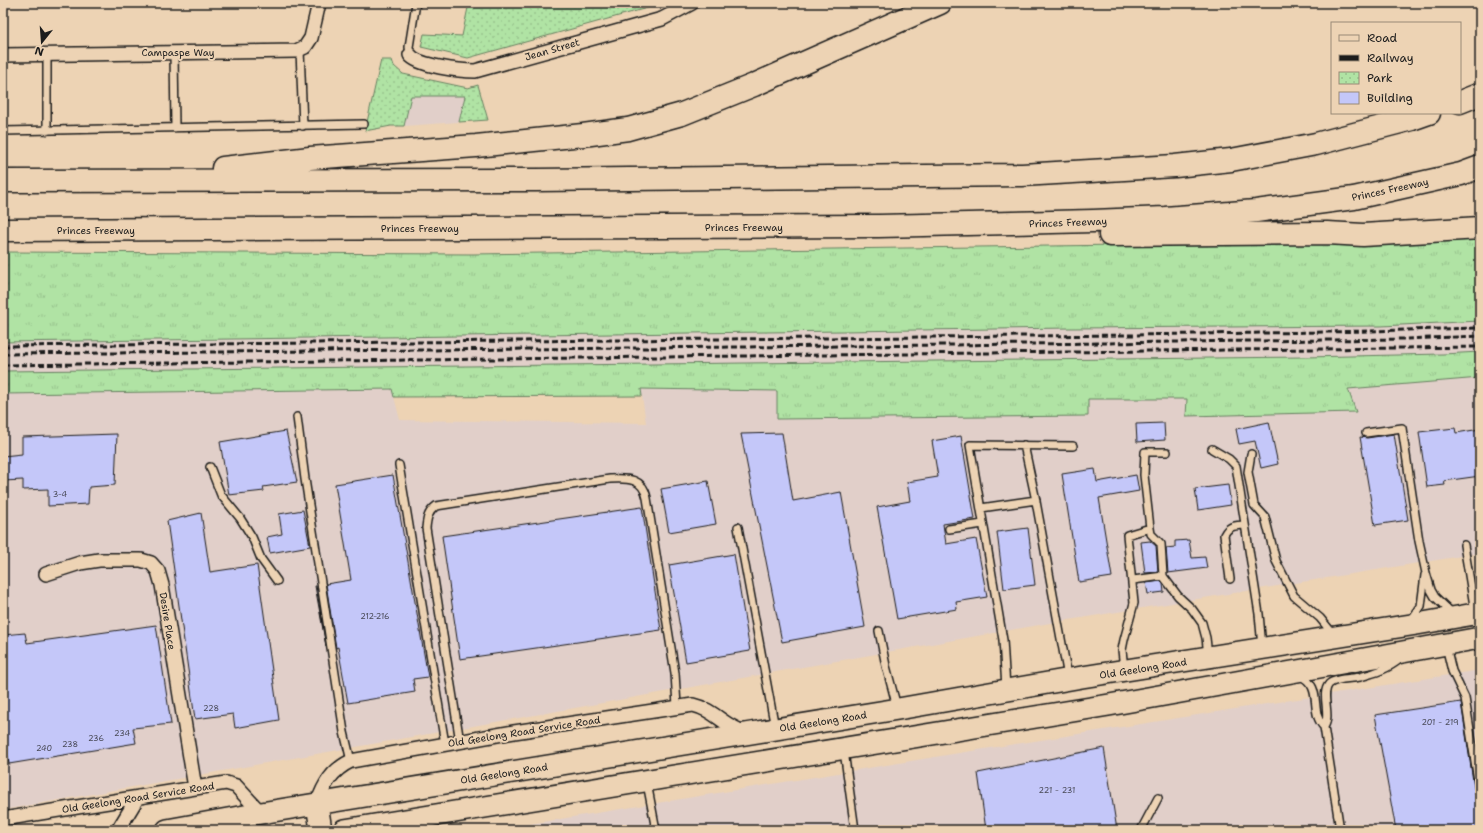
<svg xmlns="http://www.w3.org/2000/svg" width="1483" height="833" font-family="'Shantell Sans',sans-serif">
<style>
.built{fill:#e1cfc9}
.grass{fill:url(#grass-tufts);stroke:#668060}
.park{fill:url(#park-dots);stroke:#668060}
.building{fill:#c4c7f9;stroke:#1c1c1c}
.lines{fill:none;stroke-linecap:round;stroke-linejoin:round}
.service-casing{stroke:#1c1c1c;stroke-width:10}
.minor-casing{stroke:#1c1c1c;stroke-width:16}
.primary-casing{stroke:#1c1c1c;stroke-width:24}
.motorway-casing{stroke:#1c1c1c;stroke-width:25}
.service{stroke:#edd3b4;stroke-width:7}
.minor{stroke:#edd3b4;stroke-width:13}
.primary{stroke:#edd3b4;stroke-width:21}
.motorway{stroke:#edd3b4;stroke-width:22}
.rail{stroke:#1c1c1c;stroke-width:3;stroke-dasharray:6 3;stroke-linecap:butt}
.labels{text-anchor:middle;stroke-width:4;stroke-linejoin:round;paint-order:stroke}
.number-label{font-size:8px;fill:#464753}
.street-label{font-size:10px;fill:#1c1c1c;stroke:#edd3b4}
</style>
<defs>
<pattern id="grass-tufts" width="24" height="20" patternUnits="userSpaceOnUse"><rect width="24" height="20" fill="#b0e3a4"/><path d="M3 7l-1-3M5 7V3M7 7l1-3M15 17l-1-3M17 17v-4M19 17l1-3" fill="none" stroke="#97c28d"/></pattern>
<pattern id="park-dots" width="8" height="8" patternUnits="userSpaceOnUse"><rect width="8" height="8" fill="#b0e3a4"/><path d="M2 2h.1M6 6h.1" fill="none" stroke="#97c28d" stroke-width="1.8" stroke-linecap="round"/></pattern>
</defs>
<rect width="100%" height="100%" fill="#edd3b4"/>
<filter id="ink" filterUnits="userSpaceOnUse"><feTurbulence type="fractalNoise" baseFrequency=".025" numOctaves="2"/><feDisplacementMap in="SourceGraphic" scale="8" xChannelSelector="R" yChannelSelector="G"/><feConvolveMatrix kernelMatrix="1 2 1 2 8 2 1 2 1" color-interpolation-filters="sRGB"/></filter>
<g filter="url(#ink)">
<path class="built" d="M410,96H465L459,122L404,126Z
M1480,321V352L1443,354L1305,357L3,371V342L1071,328L1381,326Z
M1480,378V553L1050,623L3,810V394L392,389L400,420L646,423L641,389L778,391V419L1088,415V399H1187L1186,416L1355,412L1347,389Z
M1480,670V830H494L959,753Z"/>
<path class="grass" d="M1480,235V321L1381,326L1071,328L3,342V252L472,254L1412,241Z
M1480,352V378L1348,389L1356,412L1186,416L1187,399H1088V416L777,419V391L641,389L642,396L394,397L392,389L3,394V371L1305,357L1443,354Z"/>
<path class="park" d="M469,3H665L468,58L421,47L424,34L462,36Z
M381,60H392L394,66L403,74L468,88L478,85L488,120L459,122L465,96H411L404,126H391L365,131Z"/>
<path class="building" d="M1269,422L1278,464L1261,468L1255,441L1239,444L1236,429Z
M1164,423L1165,440L1137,442L1136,424Z
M1455,428L1456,433L1480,429V476L1444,481L1445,485L1427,487L1419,432Z
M286,431L297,482L263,487L264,491L229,495L220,442Z
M782,433L793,501L841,492L865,627L782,642L741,434Z
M117,434L115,485L89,487L88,504L48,506V489L23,490V480L3,481V456L22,454V437Z
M1394,434L1408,520L1375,525L1360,437L1367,438Z
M961,436L975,519L943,524L946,544L976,539L987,597L956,602L957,609L897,619L877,507L910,501L907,482L938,477L932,441Z
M1095,469L1097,482L1136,475L1139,491L1099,498L1112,577L1079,582L1062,474Z
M393,475L428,677L413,679L415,692L348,703L338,647L336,648L326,584L351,580L335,484Z
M708,481L716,524L669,532L661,489Z
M1228,485L1231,505L1198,510L1195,489Z
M642,507L661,630L460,659L442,536Z
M303,510L310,546L270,553L267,537L282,534L279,514Z
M201,513L210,572L257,565L279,720L235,728L233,714L195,719L167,521Z
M1028,528L1035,585L1004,589L997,532Z
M1189,540L1192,558L1205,557L1207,568L1168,573L1166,548L1175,547V541Z
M1150,541L1156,546L1158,572L1145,573L1141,542Z
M734,554L750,651L686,662L669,565Z
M1161,581L1163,584L1164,592L1148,594L1146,583Z
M315,586H316L326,646Z
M156,625L171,724L133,728L136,743L9,764L4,735H6L3,714V635L25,633L27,643Z
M1461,702L1475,794L1477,797L1480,814V830H1396L1375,715Z
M1104,748L1117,830H986L978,773Z"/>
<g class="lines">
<g class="service-casing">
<path id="service" d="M300,50L303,126
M174,52L175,128
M47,54V131
M410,55L409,47L416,3
M3,131L364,124
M297,417L305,479L344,732L351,761
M1366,433L1402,428L1419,541L1426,573L1431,590L1435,597L1453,614
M1024,445L1035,496L1068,677
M1212,449L1229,459L1236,466L1259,614L1262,647
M1167,452H1145L1144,475L1150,528L1151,534L1161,544L1163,576L1178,596L1192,609L1202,623L1206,638L1208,655
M1251,454L1248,472L1254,505L1265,517L1276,561L1294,596L1320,618L1333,634
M399,465L445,744
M210,467L221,495L240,518L252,537L261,559L277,581
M981,508L1036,500
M738,527L775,728
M949,529L983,524
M1464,545L1475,612
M1230,579L1224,535C1229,525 1235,526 1245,525
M1133,580L1163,576
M1412,619L1421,606L1425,575
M879,631L886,666L897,707
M1446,646L1452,671L1465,698L1480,793
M1124,669L1122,650L1124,640L1134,603L1127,535L1150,528
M1299,675C1325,687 1308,711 1324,727L1340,830
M1006,688L1003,640L970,445L1073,446
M1324,727C1332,715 1320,694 1329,684C1336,678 1351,679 1360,677C1375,673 1388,669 1400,659
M460,742L426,528C427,518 428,512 436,506L610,479C628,478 643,478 647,498L675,673L677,706
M844,751L855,830
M647,783L656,830
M1141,830L1158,798"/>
</g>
<g class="minor-casing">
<path id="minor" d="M3,55L296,51L305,47L311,38L319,3
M410,55C418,66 461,71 475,71L662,19L692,3
M46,574L80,563L99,560H141L151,563L158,571L162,585L195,788
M317,804C324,784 332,770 351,761L514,732L693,705C710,709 717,718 731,726C736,729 741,731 745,733
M3,819L226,783L236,786L261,813
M118,830L138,797"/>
</g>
<g class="primary-casing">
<path id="primary" d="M317,804L321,830
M167,830L261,813L898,709L1082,677L1417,624L1480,613
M344,830L1109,705L1480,638"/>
</g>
<g class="motorway-casing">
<path id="motorway" d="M1460,102L1480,94
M223,168L310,158L476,146L583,135L628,129L682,114L754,85L940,3
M3,181L536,180L1022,175L1175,166L1231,160L1316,144L1412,119L1429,113
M3,230L879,226L1093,221L1165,218L1256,211L1354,198L1461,174L1480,167
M1110,235L1327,233L1363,235L1480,228"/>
</g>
<use href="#service" class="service"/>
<use href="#minor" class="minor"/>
<use href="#primary" class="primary"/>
<use href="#motorway" class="motorway"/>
<path class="rail" d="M3,346L1130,335L1329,332L1480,328
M3,354L951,345L1405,339L1480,336
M3,365L1480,347"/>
</g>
</g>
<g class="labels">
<g class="number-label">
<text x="60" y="497">3-4</text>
<text x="375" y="619">212-216</text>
<text x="211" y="711">228</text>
<text x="1440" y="725">201 - 219</text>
<text x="122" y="736">234</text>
<text x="96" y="741">236</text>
<text x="70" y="747">238</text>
<text x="44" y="751">240</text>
<text x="1057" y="793">221 - 231</text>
</g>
<g class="street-label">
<text transform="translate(552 49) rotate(-16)" y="4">Jean Street</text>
<text x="178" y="56">Campaspe Way</text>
<text transform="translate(1390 189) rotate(-12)" y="4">Princes Freeway</text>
<text transform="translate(1068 222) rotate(-2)" y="4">Princes Freeway</text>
<text x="744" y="231">Princes Freeway</text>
<text x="420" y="232">Princes Freeway</text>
<text x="96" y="234">Princes Freeway</text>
<text transform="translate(168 621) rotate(81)" y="4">Desire Place</text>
<text transform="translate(1143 668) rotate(-9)" y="4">Old Geelong Road</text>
<text transform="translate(823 721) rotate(-9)" y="4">Old Geelong Road</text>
<text transform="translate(524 731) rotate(-9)" y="4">Old Geelong Road Service Road</text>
<text transform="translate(504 773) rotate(-9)" y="4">Old Geelong Road</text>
<text transform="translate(138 797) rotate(-9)" y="4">Old Geelong Road Service Road</text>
</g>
</g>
<rect width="1483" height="833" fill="none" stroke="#edd3b4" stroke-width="16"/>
<rect x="8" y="8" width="1467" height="817" fill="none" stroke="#1c1c1c" stroke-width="1.5" filter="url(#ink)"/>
<rect x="1331" y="22" width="130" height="92" fill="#edd3b4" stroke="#998a77"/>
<rect x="1339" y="35" width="20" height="6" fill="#edd3b4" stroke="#998a77"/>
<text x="1367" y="42" font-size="12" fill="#1c1c1c">Road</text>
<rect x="1339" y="55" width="20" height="6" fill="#1c1c1c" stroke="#998a77"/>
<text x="1367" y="62" font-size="12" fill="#1c1c1c">Railway</text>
<rect x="1339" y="72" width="20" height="12" fill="url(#park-dots)" stroke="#998a77"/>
<text x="1367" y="82" font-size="12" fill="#1c1c1c">Park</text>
<rect x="1339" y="92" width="20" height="12" fill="#c4c7f9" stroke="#998a77"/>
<text x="1367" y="102" font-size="12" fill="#1c1c1c">Building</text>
<g transform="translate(42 42) rotate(197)" stroke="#edd3b4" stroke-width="3" paint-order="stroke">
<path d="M0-3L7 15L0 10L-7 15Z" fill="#1c1c1c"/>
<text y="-6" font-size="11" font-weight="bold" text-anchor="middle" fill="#1c1c1c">N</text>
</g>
</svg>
